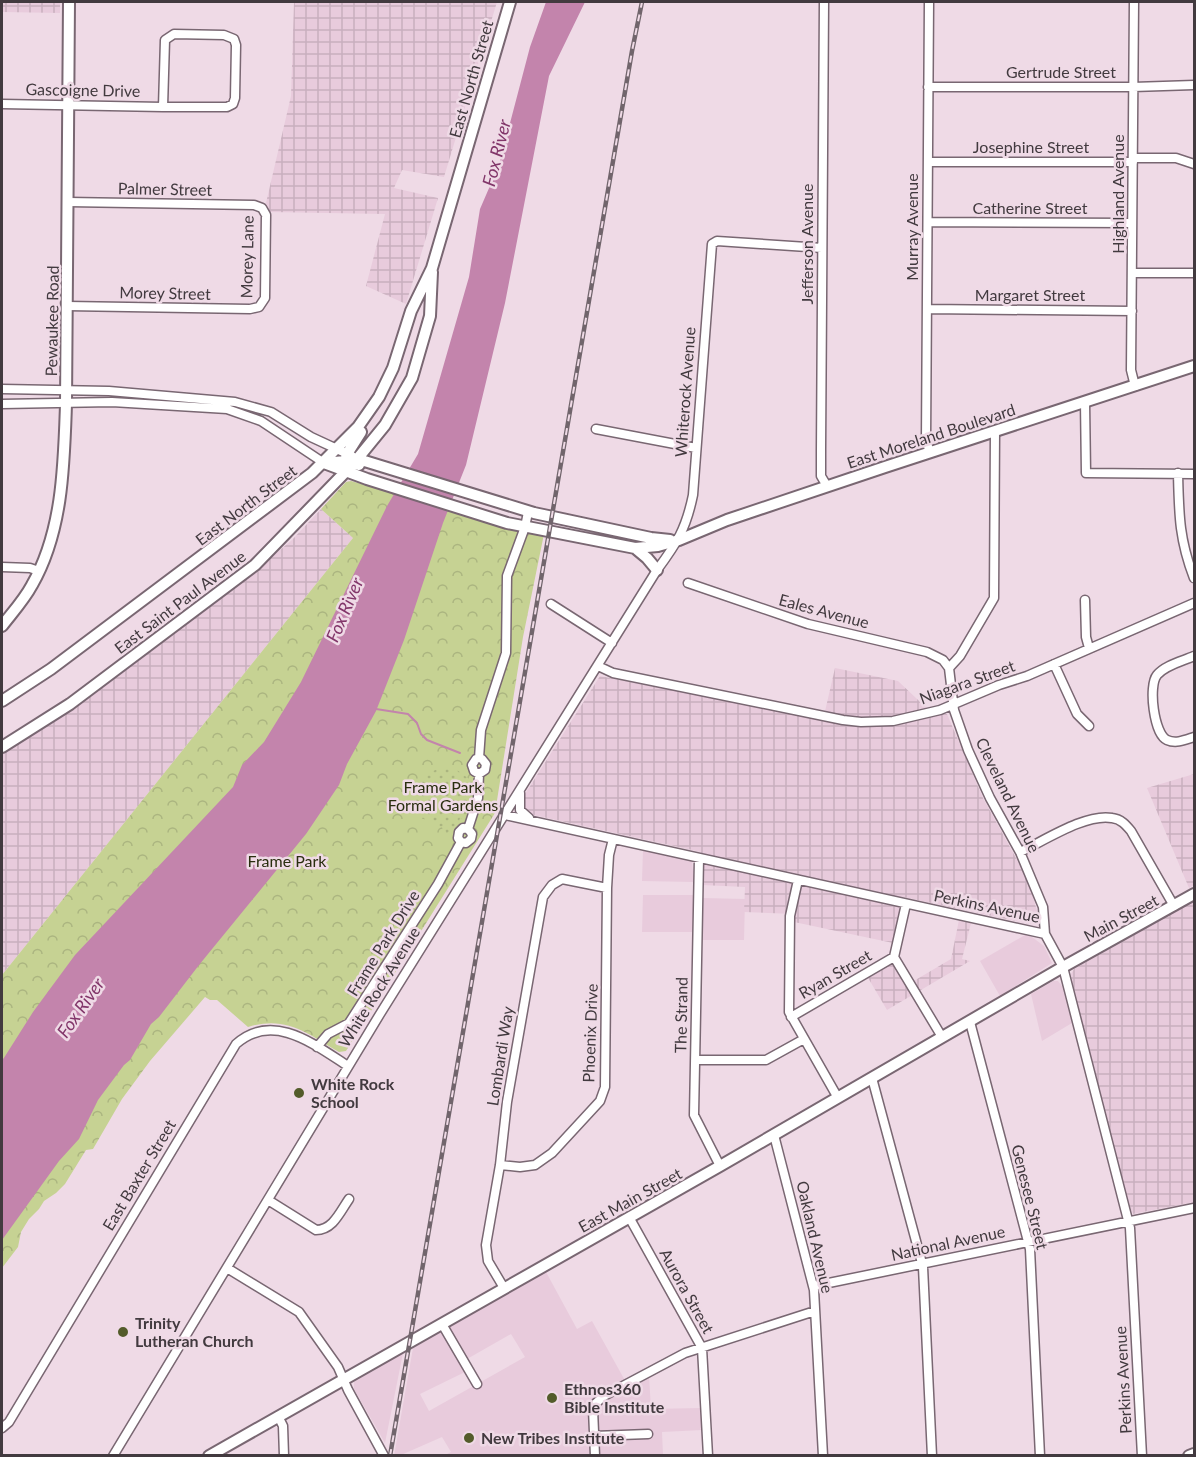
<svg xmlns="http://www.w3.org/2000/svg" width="1196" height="1457" font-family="Lato,sans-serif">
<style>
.built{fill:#e8cbdc;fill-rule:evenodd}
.industrial{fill:url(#industrial-grid)}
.park{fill:url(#park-crowns)}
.garden{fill:url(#garden-dots)}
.water{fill:#c384ac}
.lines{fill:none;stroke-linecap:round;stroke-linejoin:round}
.stream{stroke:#c384ac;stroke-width:2}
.minor-casing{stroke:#796772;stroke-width:11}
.major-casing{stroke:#796772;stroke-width:14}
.minor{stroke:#fff;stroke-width:8}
.major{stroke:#fff;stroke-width:10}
.rail-casing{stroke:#71656c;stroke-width:4.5}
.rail{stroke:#efdae6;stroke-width:2;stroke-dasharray:7;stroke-linecap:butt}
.poi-dot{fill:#535b2a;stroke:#efdae6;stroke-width:2}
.labels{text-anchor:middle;stroke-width:5;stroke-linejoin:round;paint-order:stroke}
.street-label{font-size:16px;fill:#423a3f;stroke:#efdae6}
.park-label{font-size:16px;fill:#292e0f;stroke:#efdae6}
.poi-label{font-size:16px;font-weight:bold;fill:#423a3f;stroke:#efdae6;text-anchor:start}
.water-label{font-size:18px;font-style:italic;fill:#82366a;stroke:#efdae6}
</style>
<defs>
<pattern id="industrial-grid" width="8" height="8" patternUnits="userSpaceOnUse" patternTransform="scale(1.5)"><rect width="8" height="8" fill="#e8cbdc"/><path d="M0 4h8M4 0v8" fill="none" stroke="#c8afbe"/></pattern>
<pattern id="park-crowns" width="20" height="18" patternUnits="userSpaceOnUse" patternTransform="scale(1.5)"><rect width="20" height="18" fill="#c6d293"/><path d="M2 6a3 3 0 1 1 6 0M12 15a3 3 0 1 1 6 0" fill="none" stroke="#abb580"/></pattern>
<pattern id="garden-dots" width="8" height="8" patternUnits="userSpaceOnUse" patternTransform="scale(1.5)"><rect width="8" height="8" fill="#c6d293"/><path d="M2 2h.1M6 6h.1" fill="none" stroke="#abb580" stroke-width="1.8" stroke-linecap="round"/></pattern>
</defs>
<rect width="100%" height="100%" fill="#efdae6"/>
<path class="built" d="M643,850L692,861L694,882L642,881Z
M643,895H694L693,932H642Z
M703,898L745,899L744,940H702Z
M1025,935L1032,937L1044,946L1052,963L1000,996L980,961Z
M1053,981H1058L1062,986L1072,1023L1042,1041L1031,994Z
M546,1272L577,1329L592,1321L628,1386L649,1375L651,1409L701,1408L702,1430L662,1432L663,1455H445L451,1452L442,1437L401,1455L394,1456L413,1348ZM511,1334L525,1357L429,1411L420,1394L465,1372L460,1363Z
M403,1353L385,1443L354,1389V1382Z"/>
<path class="industrial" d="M2,2H60V13L2,12Z
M294,2H497L444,177L402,170L394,188L438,198L406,304L366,286L385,214L269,212L266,203L291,96Z
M321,509L353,538L2,975V753L87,698L240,583L292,540Z
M835,668L898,681L935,716L942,713L947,714L983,798L1016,858L1030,887L1038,914L1035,922L1030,924L903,897L893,943L794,922V914L744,912L745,887L702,885L701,852L529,814L524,809L525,794L600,676L823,720Z
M1194,774V885L1189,888L1147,788Z
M1194,901V1202L1133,1214L1127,1201L1073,990L1071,974L1074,969Z
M959,920L971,923L962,959L970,961L887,1010L867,976L892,963L907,985L951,959Z"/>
<path class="park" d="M351,481L544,534L523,637L495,813L346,1051L339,1052C307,1033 286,1015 248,1027L217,1000H210L205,997L150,1061L122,1099L93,1149L86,1150L65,1184L56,1193L44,1201L39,1209L29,1219L21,1232L18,1247L2,1268V975L353,538L321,509L346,482Z"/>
<path class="garden" d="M441,768L457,770L473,782L474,785L469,812L464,820L460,818L459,822L451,833L443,831L442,827C403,818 403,779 441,768Z"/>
<path class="water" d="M546,2H585L549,76L505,303L466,465L443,523L404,640L376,711L347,764L339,785L306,834L199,965L159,1017L151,1024L130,1060L124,1065L98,1100L79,1139L59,1161L2,1240V1061L33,1012L75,955L233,787L242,765L264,742L301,682L387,506L418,454L469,277L480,209L499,165L530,47Z"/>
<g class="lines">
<path class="stream" d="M376,709L408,714L417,723L421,734L427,740L460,753"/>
<g class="minor-casing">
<path id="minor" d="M824,2L821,450V476L827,486
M929,2L926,441L930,452
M1134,2L1131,370L1135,386
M174,34L224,35L234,39L236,45L235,98L233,104L227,107H163L165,40Z
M928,87H1133L1194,85
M2,104L163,107
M1133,158H1176L1194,164
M928,162H1133
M928,222L1132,223
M1132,273H1194
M67,306L250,309L259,307L265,298L266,215L262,208L254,205L68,202
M927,309L1132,311
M2,389L109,391L235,402L271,412L311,437L352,456
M1085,402L1086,473L1194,474
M2,404L112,402L227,409L261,421L324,463
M596,429L696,448
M1178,473C1179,514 1179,539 1194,578
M2,567L30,568L39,571
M688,583L808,624L927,652L943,660L949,668L954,710L968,750L990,798L1020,852L1043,907L1045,934L1063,967L1130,1228L1142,1456
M1085,600L1086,637L1089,648
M551,604L612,643
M1194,656C1183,661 1165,665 1157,675C1148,686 1154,734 1167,740C1176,744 1185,740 1194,737
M1054,664L1077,714L1089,726
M598,666L613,673L843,720L861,722L893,721L940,710L999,685L1027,676L1194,603
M949,668L960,656L994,598L995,431
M479,758L482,759L486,764L485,770L479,774L474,771L472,765L476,759L479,758L481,730L506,653L507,576L525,527L528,512
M520,793V810L529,818
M505,815L1045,934
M468,829L478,798L479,774
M1020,852C1044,841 1086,813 1112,818C1121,819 1126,825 1131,831L1174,906
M699,858L694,1115L720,1166
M798,880L790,916L789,1012L838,1098
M906,904L894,957L942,1037
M791,1017L894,957
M970,1022L1030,1249L1040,1456
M317,1047L328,1034L349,1023L438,884L461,842L458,838L459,832L463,828L468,829L472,834L471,839L466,843L461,842
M695,1060H766L804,1039
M872,1078L923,1267L932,1456
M774,1135L814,1290L823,1456
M500,1165L520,1167L535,1165L552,1153L600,1101L605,1087L607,888L609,855L613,839
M268,1200L316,1230C333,1230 340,1212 349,1199
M629,1217L702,1348L708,1456
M227,1268L299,1312L338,1367L348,1390L384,1456
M814,1286L1194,1208
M504,1288L488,1261L486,1245L500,1165L507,1102L543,897L552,885L562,879L607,888
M442,1324L477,1384
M278,1416L283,1426L284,1456
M2,1428L9,1422L236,1044C273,1011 315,1045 348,1066
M594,1436L648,1434
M113,1456L380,1014L657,570C677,543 686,529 693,495L712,244L717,241L822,248
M595,1456L593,1409L596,1403L604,1396L685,1353L815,1311"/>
</g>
<g class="major-casing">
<path id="major" d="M358,459L534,513L651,538L670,540
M324,463L367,479L507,523L635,548L658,546L679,540L727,520L885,467L1194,366
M324,463L345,461L359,465
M344,466L347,454L361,432
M635,548L647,558L657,570
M2,626C12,613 24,600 32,585C63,531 64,464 66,404L69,2
M2,701L51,669L312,473L358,427L379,397L393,368L411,311L432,268L510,2
M2,747L70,704L255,565L354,463L385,425L412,378L430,316L432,272
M209,1456L720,1166L1063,967L1194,894
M1189,1456L1194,1454"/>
</g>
<use href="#minor" class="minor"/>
<use href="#major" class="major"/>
<g class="rail-casing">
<path id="rail" d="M390,1456L632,51L642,2"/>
</g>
<use href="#rail" class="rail"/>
</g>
<g class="poi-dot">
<circle cx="299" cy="1093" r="6"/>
<circle cx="123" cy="1332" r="6"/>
<circle cx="552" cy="1398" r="6"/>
<circle cx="469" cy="1438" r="6"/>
</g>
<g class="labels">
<g class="street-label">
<text x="1061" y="78">Gertrude Street</text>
<text transform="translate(471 79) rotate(-74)" y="6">East North Street</text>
<text transform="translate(83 90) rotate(1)" y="6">Gascoigne Drive</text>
<text x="1031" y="153">Josephine Street</text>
<text transform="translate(165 189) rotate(1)" y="6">Palmer Street</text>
<text transform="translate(1118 194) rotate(-90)" y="6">Highland Avenue</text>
<text x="1030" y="214">Catherine Street</text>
<text transform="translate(912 227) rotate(-90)" y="6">Murray Avenue</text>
<text transform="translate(807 244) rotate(-90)" y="6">Jefferson Avenue</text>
<text transform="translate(247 257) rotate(-89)" y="6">Morey Lane</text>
<text transform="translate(165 293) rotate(1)" y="6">Morey Street</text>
<text x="1030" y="301">Margaret Street</text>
<text transform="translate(52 321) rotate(-89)" y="6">Pewaukee Road</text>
<text transform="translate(685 392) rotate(-86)" y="6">Whiterock Avenue</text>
<text transform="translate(931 436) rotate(-18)" y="6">East Moreland Boulevard</text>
<text transform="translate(246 505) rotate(-37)" y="6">East North Street</text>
<text transform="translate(180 602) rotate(-37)" y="6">East Saint Paul Avenue</text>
<text transform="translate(824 611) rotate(15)" y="6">Eales Avenue</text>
<text transform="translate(967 682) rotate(-20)" y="6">Niagara Street</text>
<text transform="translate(1008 795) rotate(64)" y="6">Cleveland Avenue</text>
<text transform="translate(987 906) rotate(12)" y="6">Perkins Avenue</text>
<text transform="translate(1121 918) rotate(-28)" y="6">Main Street</text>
<text transform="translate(383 943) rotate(-58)" y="6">Frame Park Drive</text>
<text transform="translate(835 974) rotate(-30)" y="6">Ryan Street</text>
<text transform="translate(379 987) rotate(-58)" y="6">White Rock Avenue</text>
<text transform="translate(681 1015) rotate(-89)" y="6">The Strand</text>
<text transform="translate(590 1033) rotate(-88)" y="6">Phoenix Drive</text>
<text transform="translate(500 1056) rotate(-81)" y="6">Lombardi Way</text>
<text transform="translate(139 1175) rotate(-59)" y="6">East Baxter Street</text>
<text transform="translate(1030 1197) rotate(76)" y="6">Genesee Street</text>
<text transform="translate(630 1200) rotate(-29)" y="6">East Main Street</text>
<text transform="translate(815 1237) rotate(77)" y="6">Oakland Avenue</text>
<text transform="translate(948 1243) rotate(-12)" y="6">National Avenue</text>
<text transform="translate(687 1291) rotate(61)" y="6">Aurora Street</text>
<text transform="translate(1123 1380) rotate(-93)" y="6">Perkins Avenue</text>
</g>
<g class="park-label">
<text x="443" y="793">Frame Park<tspan x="443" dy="18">Formal Gardens</tspan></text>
<text x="287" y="867">Frame Park</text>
</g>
<g class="poi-label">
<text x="311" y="1090">White Rock<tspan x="311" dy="18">School</tspan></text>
<text x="135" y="1329">Trinity<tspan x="135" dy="18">Lutheran Church</tspan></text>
<text x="564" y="1395">Ethnos360<tspan x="564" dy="18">Bible Institute</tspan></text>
<text x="481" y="1444">New Tribes Institute</text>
</g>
<g class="water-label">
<text transform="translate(497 153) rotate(-76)" y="6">Fox River</text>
<text transform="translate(345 610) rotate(-67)" y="6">Fox River</text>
<text transform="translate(81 1008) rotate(-55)" y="6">Fox River</text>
</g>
</g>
<rect width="1196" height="1457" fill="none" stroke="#423a3f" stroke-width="6"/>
</svg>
